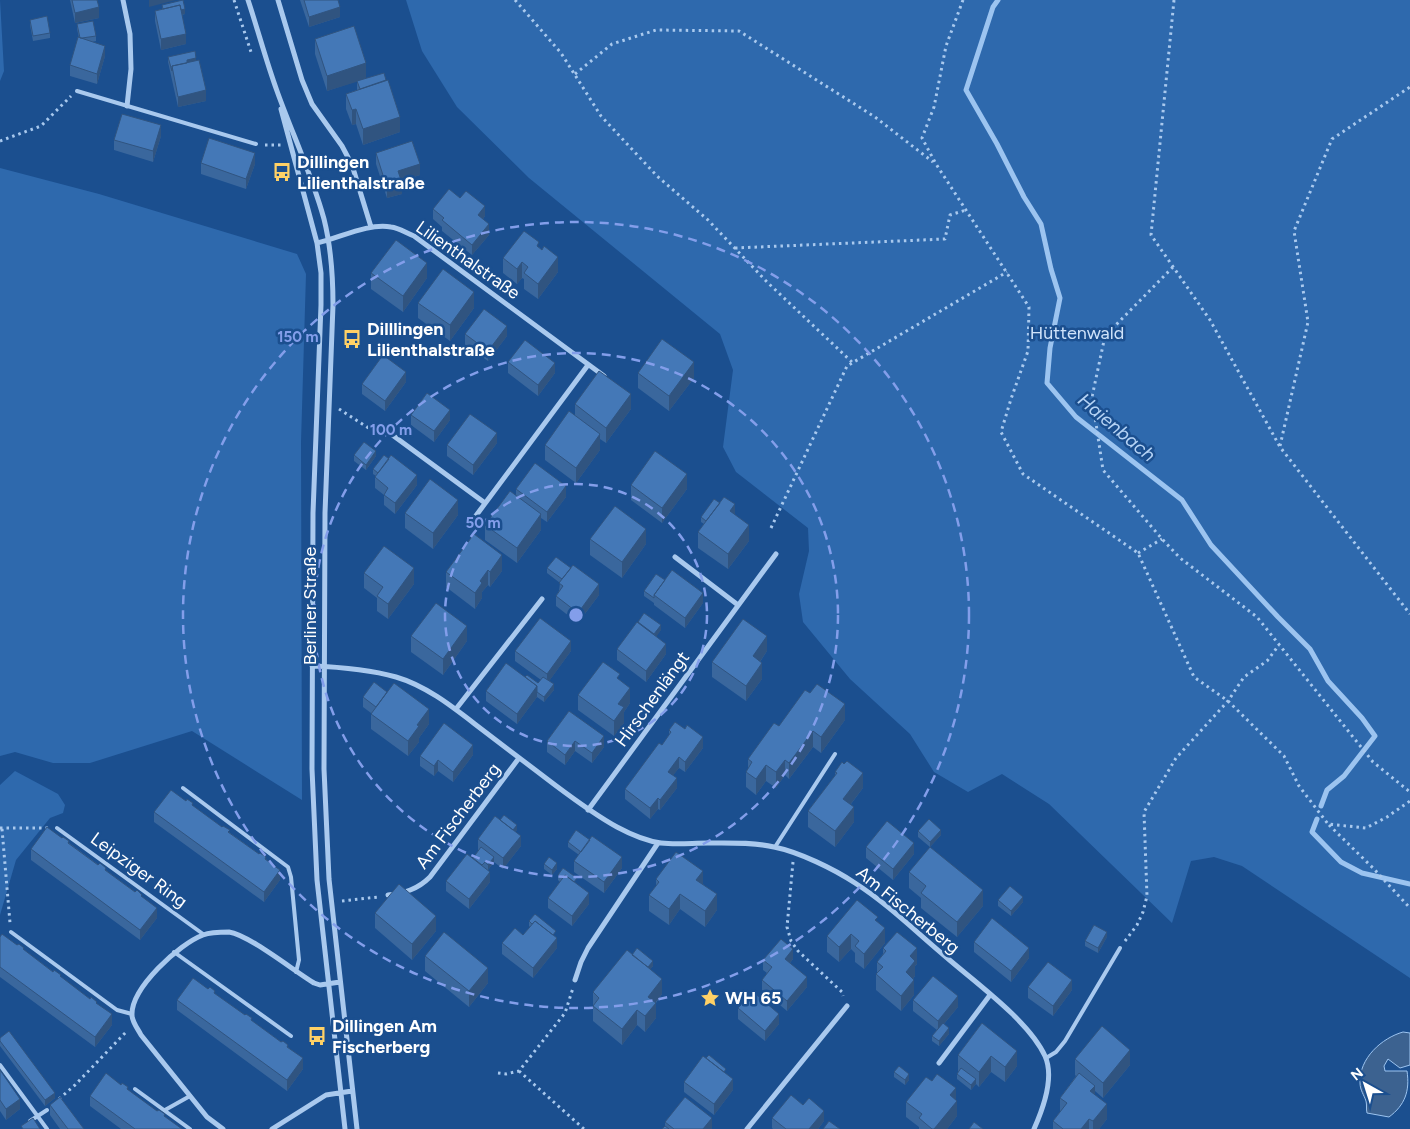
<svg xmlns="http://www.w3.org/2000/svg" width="1410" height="1129" font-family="Figtree,sans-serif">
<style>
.green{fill:#2e69ad}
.water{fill:#3c6290;stroke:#9cc4f0}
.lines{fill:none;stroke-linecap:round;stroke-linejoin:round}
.stream{stroke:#9cc4f0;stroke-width:5}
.path{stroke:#a9c9ee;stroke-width:3;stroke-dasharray:2.5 4;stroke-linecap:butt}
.lane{stroke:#a9c9ee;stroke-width:4}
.street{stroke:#a9c9ee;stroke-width:5}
.wall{fill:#3a679d}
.shaded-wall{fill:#305480}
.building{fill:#4478b7;stroke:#305480}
.ring{fill:none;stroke:#839eea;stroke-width:2.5;stroke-dasharray:9 6}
.labels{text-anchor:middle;stroke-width:5;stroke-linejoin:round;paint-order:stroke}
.poi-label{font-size:18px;font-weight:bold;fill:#fff;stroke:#1b4f8f;text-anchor:start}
.street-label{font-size:18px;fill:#fff;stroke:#1b4f8f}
.park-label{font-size:18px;fill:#cfe3fa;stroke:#1b4f8f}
.water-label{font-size:19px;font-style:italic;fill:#b5d3f5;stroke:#1b4f8f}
.centre{fill:#839eea;stroke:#1b4f8f;stroke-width:2.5}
.ring-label{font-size:15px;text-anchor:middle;font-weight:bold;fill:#839eea;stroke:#1b4f8f;stroke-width:5;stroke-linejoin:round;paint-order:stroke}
</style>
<rect width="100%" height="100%" fill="#1b4f8f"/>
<path class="green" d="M0,0L4,71L0,81Z
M406,0H1410V978L1242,866L1214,857L1191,861L1172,923L1049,804L1002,774L968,792L934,772L910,734L850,679L803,622L799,594L809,551L808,528L736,472L723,447L733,370L720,334L529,178L457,107L422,51Z
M0,168L99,194L297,254L306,274L301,442L302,800L192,731L90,763H53L15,752L0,756Z
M15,771L58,794L65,805L63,813L50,818L16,860L0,915V785Z"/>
<path class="water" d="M1403,1032L1410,1033V1065L1400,1068L1388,1059L1384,1066L1385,1071H1407C1410,1091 1405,1105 1389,1117L1367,1113C1366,1109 1367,1105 1366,1101C1364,1095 1360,1090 1360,1083C1359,1058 1382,1038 1403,1032Z"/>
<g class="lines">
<path class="stream" d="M998,0L993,7L966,90L997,144L1024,197L1041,224L1051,269L1060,298L1050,348L1047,383L1076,417L1182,500L1211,545L1278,617L1310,649L1328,681L1362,718L1375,736L1344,776L1327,790L1321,806
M1317,819L1312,832L1341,862L1362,873L1410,884"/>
<path class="path" d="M234,0L251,52
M515,0L561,53L601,116L657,176L708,220L767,282L853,363
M963,0L946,46L934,107L922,138L936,164L1029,307L1028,351L1011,399L1001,432L1023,474L1138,553L1194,677L1228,701L1284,756L1299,786L1328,824L1366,828L1387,817L1410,801
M1174,0L1151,235L1210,320L1280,447L1410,614
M575,74L612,44L656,30L739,31L875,117L933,162
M0,141L41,126L71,96
M265,145H281
M735,248L945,239L950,215L966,210
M1173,267L1105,336L1092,397L1103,470L1162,539L1180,558L1257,617L1373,762L1410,792
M339,409L381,436
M1280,446L1308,322L1294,231L1332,139L1410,87
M771,528L847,366L1007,272
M1138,553L1162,539
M1329,825L1373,868L1410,908
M0,828H49
M2,829L10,923
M793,862L787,927L791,941L798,951L842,992L843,996
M342,901L378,897
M1125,941L1137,925L1143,912L1147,896L1144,812L1176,758L1228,701L1244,677L1267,661L1279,645
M519,1071L584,1129
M498,1073L506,1074L519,1071L565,1013L573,988
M59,1099L75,1085L127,1031"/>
<path class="lane" d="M77,91L256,144
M183,788L288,867L291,877L299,960L296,972
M57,828L203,934
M775,847L835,754
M11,932L117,1010L132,1014
M174,952L291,1036
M1046,1058L1056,1052L1065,1041L1120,948
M0,1065L47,1129
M135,1089L190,1129
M165,1110L190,1096
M30,1121L47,1110"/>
<path class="street" d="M123,0L130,34L131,69L127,106
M248,0C258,30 266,61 277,91C292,133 312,175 324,219C331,247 333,276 333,305L325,513L324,769L329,879L357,1129
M278,0L302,80L312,104L342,146L352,165L371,227
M281,109L317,243L321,273V305L313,513L312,769L317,880L345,1129
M317,243C340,238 367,223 391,227C399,228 406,233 414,236L604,376
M391,434L485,503
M472,521L588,365
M675,557L738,605
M312,666C340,667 368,669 396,677C427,686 454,708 480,728C505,747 530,766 555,785C575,800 595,815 617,827C630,834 646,841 661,843C677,845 692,843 708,843C729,843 753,842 774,847C799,852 834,869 855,883C888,904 916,932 946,957C976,983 1029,1021 1045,1056C1055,1078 1043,1109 1034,1129
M456,709L542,599
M588,810L776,554
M388,895C405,893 418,889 430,877L519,758
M575,980L581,962L588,948L658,843
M939,1063L990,995
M223,1129L207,1117L141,1035C138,1029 132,1022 132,1015C131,988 179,944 203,935C211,932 220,932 229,932C249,935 294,971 314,983L320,985L340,982
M272,1129L326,1095L352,1091
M747,1129L847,1006"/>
</g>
<path class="wall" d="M70,0H97L99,18L75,23Z
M300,0H338L340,17L309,27Z
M162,5L185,14L182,15L186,44L161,50L155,21V11L162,9Z
M30,20L50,33V38L33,41L30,25Z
M77,24L96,36V41L92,42L105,56L97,84L70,76V65L79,38L77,29Z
M315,39L366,78L400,132L363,145L356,124L352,125L346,109V94L357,90V81L327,91L315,54Z
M168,57L196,60L206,101L178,107L168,62Z
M161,136L153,162L114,150V140Z
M376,153L420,175L401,181L402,194L387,198L376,164Z
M201,163L255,164L246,189L201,174Z
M460,198L485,216L483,219L489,235L472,255L442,231V227L433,219V209Z
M539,247L558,272L538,299L524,289V279L522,278L517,284L503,273V258Z
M371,273L427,278L403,312L371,289Z
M418,303L474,308L450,341L418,318Z
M465,334L507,336L488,361L465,345Z
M508,362L555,373L538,396L508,373Z
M638,373L694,378L669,411L638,388Z
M406,382L385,411L362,394V384Z
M575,404L631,409L606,443L600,439V450L576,483L545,460V445L575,415Z
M411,415L450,420L434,442L411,425Z
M497,443L473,475L447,456V445Z
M354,455L376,456L366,470L354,461Z
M373,469L417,485L395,514L384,505V495L375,488V477L376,476L373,474Z
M631,485L687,489L662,523L631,500Z
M516,489L566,497L547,522L541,518V530L517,563L485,540V525L516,496Z
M405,513L458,515L433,549L405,528Z
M735,515L749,541L728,569L698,548V532L704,524L701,522V517Z
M474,534L502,571L490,587L488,585L482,592V598L475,609L446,587V572Z
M590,539L646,544L622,578L590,555Z
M547,568H571L599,595L578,623L556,606V596L559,591L560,583L547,573Z
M364,573L414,584L388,619L377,611V598L364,588Z
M665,580L703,603L685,628L654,605V603L644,596V591Z
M661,630L656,636L666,654L646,682L617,660V649Z
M411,636L467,641L443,675L411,652Z
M515,651H571L549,681L554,690L544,702L537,697L517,724L486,701V691L525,677L538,683L541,680L515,661Z
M767,651L760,662L762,679L746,701L712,677V662Z
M620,680L630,703L624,712V723L614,736L578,710V695Z
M363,697L429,724L419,738V742L408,756L371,729V713L363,707Z
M569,711L604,747L592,763L575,751L565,765L547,752V741Z
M845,720L821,753L813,747L789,779L785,775L776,788L766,781L756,795L746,787V772L748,769V759L779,726Z
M669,730L703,748L685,772L679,768L673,775L677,788L660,810L658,809L650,819L625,799V789L662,745L669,736Z
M473,755L453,782L438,771L434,776L420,766V756Z
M835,772L863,788L851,804L854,822L835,847L808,827V811L835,776Z
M193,806L266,859L280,880L264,902L154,822V812Z
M517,830L515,832L521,846L503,869L494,862L488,870L490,882L469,909L446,891V881L473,858L479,850H478V839Z
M918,831L941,835L930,847L918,837Z
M568,842L622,868L604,893L574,872V861L579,855L568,847Z
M69,843L142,897L157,918L140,940L31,860V849Z
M866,847L914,854L893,880L866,858Z
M544,864L557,869L552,875L544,869Z
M909,872L983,906L957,937L921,908V898L909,888Z
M558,875L577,884L589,904L572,926L548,908V898L560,882L558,880Z
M656,879L703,884L717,910L705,927L680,909L669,925L649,911V895L656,886Z
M998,900L1023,902L1011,916L998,906Z
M375,913L436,931L412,960L375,928Z
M529,921L556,937L557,948L533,978L502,954V943L523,935L530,927L529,926Z
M878,922L885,943L864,969L855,962V953L851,949L839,962L827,952V936Z
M0,937L24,950L97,1004L112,1025L95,1047L0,977Z
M1107,937L1098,953L1085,946V941Z
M974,942L1029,958L1011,982L974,952Z
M883,948L917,964L915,966V976L913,979L914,995L901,1011L876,990V974L877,973V962L883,954Z
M632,955L653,966L650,969L662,994L656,1003V1018L645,1032L637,1025L622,1045L593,1021V992Z
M425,956L488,983L469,1007L425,971Z
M793,959L790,963L807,987L787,1011L762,990V980L767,973L763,970V960Z
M1028,987L1072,990L1053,1016L1028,998Z
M215,994L288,1047L303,1069L287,1091L177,1010V1000Z
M913,1000L958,1007L944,1024L949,1034L939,1046L932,1041V1036L937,1030L913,1011Z
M738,1008L779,1024L765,1041L738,1019Z
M982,1023L1017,1066L1005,1082L991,1072L979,1087L976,1084L971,1090L957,1079V1074L959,1072L958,1071V1055Z
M0,1038L55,1098L45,1106L0,1046Z
M1075,1059L1130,1065L1103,1098L1095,1091V1095L1107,1119L1099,1129H1053V1121L1060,1112V1098L1076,1076L1075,1075Z
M0,1070L20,1109L6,1120L0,1111Z
M894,1072L909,1080L905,1085L894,1077Z
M726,1074L733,1090L714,1115L684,1092V1082Z
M121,1085L165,1117L182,1129H121L90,1106V1096Z
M956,1100L957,1116L947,1129H919V1127L906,1117V1102Z
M50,1105L84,1129H60L50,1115Z
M772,1118L824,1121L818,1129H773L772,1128Z
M665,1122L712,1129H662L665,1126Z"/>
<path class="shaded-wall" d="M149,0H176L149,7Z
M99,7V18L75,23V13Z
M340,7V17L309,27V17Z
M185,9V14L164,19V14Z
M186,34V44L161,50V39Z
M105,46V56L97,84V74Z
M196,58V63L187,65V60Z
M366,63V79L327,91V76Z
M206,90V101L178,107V97Z
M356,109V124L352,125V110Z
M400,117V132L363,145V129Z
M161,125V136L153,162V151Z
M255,153V164L246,189V179Z
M420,164V175L398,182V171Z
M402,183V194L387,198V188Z
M485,206V216L478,226V215Z
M489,224V235L472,255V245Z
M558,257V272L538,299V284Z
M522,262V278L517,284V269Z
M427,263V278L403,312V296Z
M474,292V308L450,341V325Z
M507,326V336L488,361V351Z
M694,362V378L669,411V396Z
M555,363V373L538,396V385Z
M406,372V382L385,411V401Z
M631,394V409L606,443V428Z
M450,410V420L434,442V431Z
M497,433V443L473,475V465Z
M600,434V450L576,483V468Z
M376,451V456L366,470V465Z
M687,474V489L662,523V508Z
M417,475V485L395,514V503Z
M566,486V497L547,522V512Z
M458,500V515L433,549V533Z
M735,504V520L730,511Z
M541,514V530L517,563V548Z
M749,525V541L728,569V554Z
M646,529V544L622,578V562Z
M502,555V571L490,587V572Z
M414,568V584L388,619V604Z
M488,570V585L482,592V598L475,609V593L480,581Z
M599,584V595L578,623V613Z
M703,593V603L685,628V618Z
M661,625V630L652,643V638Z
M467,626V641L443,675V659Z
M767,636V651L753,672V656Z
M571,641V651L547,684V674Z
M666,644V654L646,682V671Z
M762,663V679L746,701V686Z
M554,684V690L544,702V697Z
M537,686V697L517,724V714Z
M630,688V703L624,712V723L614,736V721L618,704Z
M845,704V720L821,753V737Z
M429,709V724L419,738V742L408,756V741L417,725Z
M813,731V747L789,779V763Z
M604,736V747L592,763V753Z
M703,737V748L685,772V762Z
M575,741V751L565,765V755Z
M473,745V755L453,782V772Z
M679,757V768L668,782V772Z
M438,760V771L434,776V766Z
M785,760V775L776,788V772Z
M766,765V781L756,795V779Z
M863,773V788L843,814V799Z
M677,778V788L660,810V800Z
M658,798V809L650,819V808Z
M854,807V822L835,847V831Z
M517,825V830L510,838V833Z
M941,830V835L930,847V842Z
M521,836V846L503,869V858Z
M914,843V854L893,880V869Z
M494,857V862L488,870V865Z
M622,857V868L604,893V882Z
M557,863V869L552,875V870Z
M280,870V880L264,902V892Z
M703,871V886L696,880Z
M490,872V882L469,909V899Z
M983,890V906L957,937V922Z
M589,893V904L572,926V916Z
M680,894V909L669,925V909Z
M717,894V910L705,927V911Z
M1023,897V902L1011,916V911Z
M157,908V918L140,940V930Z
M436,916V931L412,960V944Z
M885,928V943L864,969V954Z
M1107,932V937L1098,953V948Z
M851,934V949L839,962V947Z
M557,938V948L533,978V968Z
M917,948V964L915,966V976L906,988V972L910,956Z
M1029,948V958L1011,982V971Z
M793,949V959L785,969V959Z
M653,961V966L643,978V973Z
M488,968V983L469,1007V991Z
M807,977V987L787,1011V1001Z
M662,979V994L648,1012V997Z
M914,980V995L901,1011V996Z
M1072,980V990L1053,1016V1006Z
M958,996V1007L938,1031V1021Z
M656,1003V1018L645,1032V1016Z
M637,1010V1025L622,1045V1029Z
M112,1014V1025L95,1047V1037Z
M779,1014V1024L765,1041V1031Z
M949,1028V1034L939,1046V1041Z
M1130,1050V1065L1103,1098V1083Z
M1017,1051V1066L1005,1082V1067Z
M991,1056V1072L979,1087V1072Z
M303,1058V1069L287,1091V1080Z
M909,1074V1080L905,1085V1080Z
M733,1079V1090L714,1115V1104Z
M976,1079V1084L971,1090V1085Z
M1095,1086V1101L1090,1091Z
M956,1088V1102L957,1101V1116L947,1129H934L950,1095Z
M55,1093V1098L45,1106V1100Z
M20,1099V1109L6,1120V1109Z
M1107,1104V1119L1099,1129H1093V1121Z
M824,1111V1121L818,1129H809Z
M712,1118V1129H703Z
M1089,1119V1129H1081Z"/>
<path class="building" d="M72,0H97L99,7L75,13Z
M183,0L185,9L181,10L180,5L163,9L162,5Z
M304,0H338L340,7L309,17Z
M180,5L186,34L161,39L155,11Z
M47,16L50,33L33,36L30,20Z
M93,21L96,36L82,38H80L77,24Z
M354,26L366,63L327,76L315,39Z
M78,37L105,46L97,74L70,65Z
M195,51L196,58L187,60V63L172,66V71L168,57Z
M199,60L206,90L178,97L172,66Z
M384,73L386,80L360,89L357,81Z
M388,80L400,117L363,129L356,109L352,110L346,94Z
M122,114L161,125L153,151L114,140Z
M209,138L255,153L246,179L201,163Z
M412,141L420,164L398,171L402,183L387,188L376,153Z
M449,189L460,198L466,191L485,206L478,215L489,224L472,245L442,220L444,218L433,209Z
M524,231L539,242L537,246L542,250L544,246L558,257L538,284L524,273L528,267L522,262L517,269L503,258Z
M396,240L427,263L403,296L371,273Z
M443,269L474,292L450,325L418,303Z
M484,309L507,326L488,351L465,334Z
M662,339L694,362L669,396L638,373Z
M525,340L555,363L538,385L508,362Z
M383,355L406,372L385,401L362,384Z
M599,371L631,394L606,428L575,404Z
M427,393L450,410L434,431L411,415Z
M569,411L600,434L576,468L545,445Z
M470,414L497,433L473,465L447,445Z
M364,442L376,451L366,465L354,455Z
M655,451L687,474L662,508L631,485Z
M384,455L389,459L378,473L373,469Z
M391,455L417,475L395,503L384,495L388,488L375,477Z
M535,463L566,486L547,512L516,489Z
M430,479L458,500L433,533L405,513Z
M510,491L541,514L517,548L485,525Z
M724,497L735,504L730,511L749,525L728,554L698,532Z
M714,499L720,503L706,521L701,517Z
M615,506L646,529L622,562L590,539Z
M474,534L502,555L490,572L488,570L480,581L482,583L475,593L446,572Z
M384,546L414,568L388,604L377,596L383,587L364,573Z
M556,557L571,568L562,579L547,568Z
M573,565L599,584L578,613L556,596L563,586L559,583Z
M672,570L703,593L685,618L654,595Z
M656,574L665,580L654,595V598L644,591Z
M436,603L467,626L443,659L411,636Z
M644,613L661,625L654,634L638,622Z
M540,618L571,641L547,674L515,651Z
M743,619L767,636L753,656L762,663L746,686L712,662Z
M637,622L666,644L646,671L617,649Z
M603,662L620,674L617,678L630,688L618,704L624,707L614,721L578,695Z
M506,663L537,686L517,714L486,691Z
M527,675L538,683L543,677L554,684L544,697L537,692V686L525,677Z
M374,682L387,692L376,707L363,697Z
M394,683L429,709L417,725L419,726L408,741L371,714Z
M817,684L845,704L821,737L813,731L789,763L785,760L776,772L766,765L756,779L746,772L752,762L748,759L774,723L779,726L805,690L810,693Z
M569,711L604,736L592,753L575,741L565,755L547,741Z
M675,722L685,729L687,725L703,737L685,762L679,757L668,772L677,778L660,800L658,798L650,808L625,789L659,743L662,745L671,732L669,730Z
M444,723L473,745L453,772L438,760L434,766L420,756Z
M847,761L863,773L843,799L854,807L835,831L808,811L837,773L835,772L842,762L844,764Z
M171,790L186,801L187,799L193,803L192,805L222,827L223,826L230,830L228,832L259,854L260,853L266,857L265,859L280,870L264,892L154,812Z
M504,815L517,825L513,830L500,820Z
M495,816L521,836L503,858L478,839Z
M929,819L941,830L930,842L918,831Z
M887,821L914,843L893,869L866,847Z
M47,827L62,838L63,837L69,841L68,843L98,865L100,863L106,868L105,870L135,892L137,890L142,895L141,896L157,908L140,930L31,849Z
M576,830L590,840L581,852L568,842Z
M592,836L622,857L604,882L574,861Z
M481,847L494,857L488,865L485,862L482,865L473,858Z
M930,847L983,890L957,922L921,893L926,886L909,872Z
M676,852L703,871L696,880L717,894L705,911L680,894L669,909L649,895L659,882L656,879Z
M467,854L490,872L469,899L446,881Z
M549,857L557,863L552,870L544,864Z
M563,868L577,878L574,882L565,875L563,878L558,875Z
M565,875L589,893L572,916L548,898Z
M399,884L436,916L412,944L375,913Z
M1010,886L1023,897L1011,911L998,900Z
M857,900L878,917L875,920L885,928L864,954L855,946L859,941L851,934L839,947L827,936Z
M535,914L556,931L553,935L535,921L532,924L529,921Z
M992,918L1029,948L1011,971L974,942Z
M535,921L557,938L533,968L502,943L515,928L523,935Z
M1094,925L1107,932L1098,948L1085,941Z
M444,932L488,968L469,991L425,956Z
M897,932L917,948L910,956L915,961L906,972L914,980L901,996L876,974L883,967L877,962L886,951L883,948Z
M2,934L17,945L19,944L24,948L23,949L53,972L54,970L61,975L60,976L90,999L91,997L97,1002L96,1003L112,1014L95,1037L0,967V937Z
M781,939L793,949L785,959L807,977L787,1001L762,980L772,967L763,960Z
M637,948L653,961L648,967L632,955Z
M627,950L662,979L648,997L656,1003L645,1016L637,1010L622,1029L593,1006L599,998L593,992Z
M1048,962L1072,980L1053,1006L1028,987Z
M933,976L958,996L938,1021L913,1000Z
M193,978L208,989L210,987L215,991L214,993L245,1015L246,1014L252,1018L251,1020L281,1042L283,1041L288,1045L287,1047L303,1058L287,1080L177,1000Z
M752,991L779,1014L765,1031L738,1008Z
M943,1023L949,1028L939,1041L932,1036Z
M982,1023L1017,1051L1005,1067L991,1056L979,1072L958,1055Z
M1102,1026L1130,1050L1103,1083L1075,1059Z
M9,1031L55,1093L45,1100L0,1041V1038Z
M709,1055L726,1069L724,1072L706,1058Z
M703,1056L733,1079L714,1104L684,1082Z
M899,1066L909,1074L905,1080L894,1072Z
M961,1068L976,1079L971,1085L957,1074Z
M0,1070L20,1099L6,1109L0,1100Z
M106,1073L121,1085L122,1083L128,1087L127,1089L157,1111L159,1110L165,1114L164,1116L182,1129H135L90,1096Z
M1079,1073L1095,1086L1090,1091L1107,1104L1093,1121L1089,1119L1081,1129H1063L1053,1121L1067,1103L1060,1098Z
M937,1074L956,1088L950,1095L957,1101L934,1129H932L919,1118L922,1114L906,1102L926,1077L932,1081Z
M791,1095L803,1105L809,1098L824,1111L809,1129H786L772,1118Z
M60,1097L84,1129H68L50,1105Z
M685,1097L712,1118L703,1129H674L665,1122Z
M33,1118L40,1129H23L21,1126Z
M829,1121L840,1129H823Z
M974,1122L983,1129H969Z
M665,1126L669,1129H662Z"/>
<g class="ring">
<circle cx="576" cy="615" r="131"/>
<circle cx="576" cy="615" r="262"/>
<circle cx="576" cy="615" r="393"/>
</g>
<defs>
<g id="bus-bare" transform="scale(1.5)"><path d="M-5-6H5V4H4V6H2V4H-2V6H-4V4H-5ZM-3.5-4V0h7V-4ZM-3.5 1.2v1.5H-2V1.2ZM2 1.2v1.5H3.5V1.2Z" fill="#ffd166" stroke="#1b4f8f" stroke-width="2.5" paint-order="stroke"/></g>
<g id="sight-bare" transform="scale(1.5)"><path d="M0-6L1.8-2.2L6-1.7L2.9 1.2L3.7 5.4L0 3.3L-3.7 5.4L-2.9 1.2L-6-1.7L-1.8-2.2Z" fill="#ffd166" stroke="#1b4f8f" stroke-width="2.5" paint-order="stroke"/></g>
</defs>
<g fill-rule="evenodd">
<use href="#bus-bare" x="282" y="172"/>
<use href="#bus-bare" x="352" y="339"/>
<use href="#sight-bare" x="710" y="998"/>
<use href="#bus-bare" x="317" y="1036"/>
</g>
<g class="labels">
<g class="poi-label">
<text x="297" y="168">Dillingen<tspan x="297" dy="21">Lilienthalstraße</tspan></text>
<text x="367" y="335">Dilllingen<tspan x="367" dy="21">Lilienthalstraße</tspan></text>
<text x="725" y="1004">WH 65</text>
<text x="332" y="1032">Dillingen Am<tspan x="332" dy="21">Fischerberg</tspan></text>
</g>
<g class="street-label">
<text transform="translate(468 260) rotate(35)" y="6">Lilienthalstraße</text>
<text transform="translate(310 606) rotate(-90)" y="6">Berliner Straße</text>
<text transform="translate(652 699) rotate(-54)" y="6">Hirschenlängt</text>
<text transform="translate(458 816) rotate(-53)" y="6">Am Fischerberg</text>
<text transform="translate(139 870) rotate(36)" y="6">Leipziger Ring</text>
<text transform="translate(908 910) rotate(39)" y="6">Am Fischerberg</text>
</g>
<g class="park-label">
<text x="1077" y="339">Hüttenwald</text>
</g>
<g class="water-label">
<text transform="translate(1117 427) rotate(40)" y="7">Haienbach</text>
</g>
</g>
<circle cx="576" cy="615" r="8" class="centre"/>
<g class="ring-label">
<text x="298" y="342">150 m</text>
<text x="391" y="435">100 m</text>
<text x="483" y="528">50 m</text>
</g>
<g transform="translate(1365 1084) rotate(321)" stroke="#1b4f8f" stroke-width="4" paint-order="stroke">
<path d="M0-4L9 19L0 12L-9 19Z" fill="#ffffff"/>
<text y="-8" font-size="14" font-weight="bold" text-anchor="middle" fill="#ffffff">N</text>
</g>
</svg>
